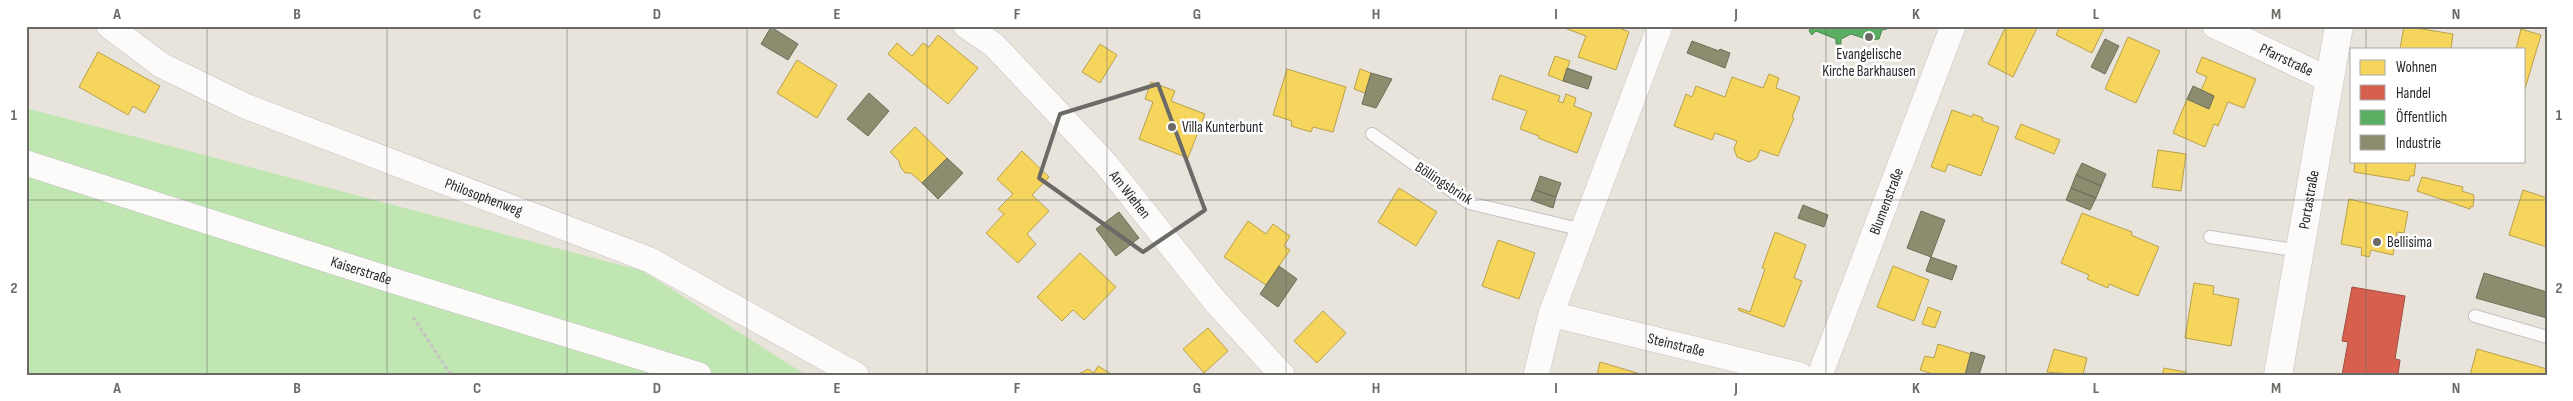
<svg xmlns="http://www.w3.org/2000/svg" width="2573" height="401" font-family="'Sofia Sans Condensed',sans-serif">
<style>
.green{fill:#c0e6b2}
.homes{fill:#f6d55c;stroke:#b8a14c}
.shops{fill:#d6604d;stroke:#a24f42}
.public{fill:#5aae61;stroke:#4b8650}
.industry{fill:#8c8c6e;stroke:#6e6e59}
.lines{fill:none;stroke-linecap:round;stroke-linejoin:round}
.service-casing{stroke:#c4c2c3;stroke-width:14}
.minor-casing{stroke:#c4c2c3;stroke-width:26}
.secondary-casing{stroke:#c4c2c3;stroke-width:29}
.path{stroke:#c5c4c3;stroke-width:3;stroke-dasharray:4 2.5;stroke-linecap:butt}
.service{stroke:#fcfbfa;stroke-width:12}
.minor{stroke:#fcfbfa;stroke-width:25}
.secondary{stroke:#fcfbfa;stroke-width:28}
.marked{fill:none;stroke:#6b6a67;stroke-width:4;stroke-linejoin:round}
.grid{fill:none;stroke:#6b6a67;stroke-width:1;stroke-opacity:0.55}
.poi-dot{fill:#6b6a67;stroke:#fff;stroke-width:2}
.labels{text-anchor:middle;stroke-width:5;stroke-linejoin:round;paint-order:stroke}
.poi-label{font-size:15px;fill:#282828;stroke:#fff;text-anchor:start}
.street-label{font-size:15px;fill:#282828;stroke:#fff}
.neatline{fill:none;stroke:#6b6a67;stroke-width:2}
.grid-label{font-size:16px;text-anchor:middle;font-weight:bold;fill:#6b6a67}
</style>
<rect width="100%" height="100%" fill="#e8e4dc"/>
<path class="green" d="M26,108L643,271L806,375H26Z"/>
<path class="homes" d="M1559,26H1615L1629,32L1616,70L1578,57L1586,36Z
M2006,26H2038L2013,77L1988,64Z
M2060,26H2105L2092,53L2056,35Z
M2404,26L2453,34L2451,49H2400Z
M2521,29L2541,35L2524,92V49H2516Z
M938,35L978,68L948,104L888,54L897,43L912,56L923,43L929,47Z
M2128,37L2160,51L2136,103L2105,89Z
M1100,44L1117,55L1100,83L1082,72Z
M98,52L160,86L145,113L133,106L128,115L79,87Z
M1555,56L1570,61L1563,81L1548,75Z
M2202,57L2256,79L2244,108L2228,102L2218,126L2214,124L2205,147L2173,133L2187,99L2209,109L2214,96L2201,90L2207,77L2196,72Z
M797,60L837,85L817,118L777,93Z
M1287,69L1346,87L1333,132L1313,127L1311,132L1291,126L1292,121L1273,115Z
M1360,69L1371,73L1365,93L1354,89Z
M1769,74L1779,78L1776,88L1800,97L1792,117L1794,118L1778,156L1760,150L1757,158L1749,162L1737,157L1734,149L1737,141L1715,133L1712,140L1674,126L1686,94L1692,97L1696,86L1725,97L1732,77L1763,88Z
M1500,75L1560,96L1558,101L1563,103L1566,94L1576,98L1574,106L1592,113L1577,153L1538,138L1539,136L1520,129L1527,111L1492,99Z
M1151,82L1175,91L1171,101L1205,114L1188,158L1139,139L1153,102L1145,99Z
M1952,110L1972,117L1973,114L1983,118L1982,121L1999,127L1981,176L1948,164L1945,172L1931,167Z
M2021,124L2060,140L2054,154L2015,138Z
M915,127L947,158L922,183L911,173H905L900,166L899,161L890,152Z
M2158,150L2186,154L2181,191L2152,187Z
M1022,151L1049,177L1032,195L1049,211L1027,234L1036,244L1018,263L986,233L1004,214L998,209L1013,194L997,179Z
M2355,161H2416L2414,176H2410L2409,181L2354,172Z
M2422,177L2463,187L2462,191L2474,195L2473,207L2471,206L2470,209L2417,191Z
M1399,188L1437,212L1416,246L1378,222Z
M2523,190L2547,198V247L2509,235Z
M2349,199L2408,212L2404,233L2397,232L2393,255L2371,250L2369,257L2361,255L2362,248L2341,244Z
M2082,213L2132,232L2131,235L2159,247L2138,296L2109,284L2108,288L2087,279L2089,275L2061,263Z
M1248,221L1266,234L1273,224L1290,236L1284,246L1290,250L1266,285L1224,257Z
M1775,232L1806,245L1794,278L1802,281L1784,327L1738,310L1739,308L1750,312L1765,269L1762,268Z
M1498,240L1535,253L1519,299L1482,286Z
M1080,253L1116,287L1084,320L1073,310L1062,321L1037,297Z
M1893,266L1929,280L1914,321L1877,307Z
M2194,283L2214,286L2213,294L2239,299L2231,346L2185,338Z
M1928,307L1941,312L1935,328L1922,324Z
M1323,311L1346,333L1317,363L1294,341Z
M1208,328L1228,351L1204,373L1183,349Z
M1938,344L1971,354L1965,375H1929L1930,373L1920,370L1925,356L1934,358Z
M2054,349L2087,358L2083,375L2047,372Z
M2477,349L2547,369V375H2470Z
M1600,362L1644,375H1597Z
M1098,366L1113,375H1077L1088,369L1094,373Z
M2164,368L2186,372L2185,375H2162Z"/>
<path class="shops" d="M2352,287L2405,296L2395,359L2400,360L2398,375H2342L2348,342L2342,341Z"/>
<path class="public" d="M1812,26H1903L1902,29L1895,27L1882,30L1879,39L1869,40L1851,34L1841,39V44H1836V39L1816,31L1812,35L1809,31Z"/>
<path class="industry" d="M771,27L798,44L788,60L761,44Z
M2105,39L2119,46L2105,74L2091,67Z
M1692,41L1719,51L1720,49L1730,53L1725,68L1687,53Z
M1567,68L1592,77L1588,89L1563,81Z
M1371,73L1392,79L1376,108L1362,104Z
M2193,86L2214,96L2209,109L2187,99Z
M869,93L889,111L868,136L847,119Z
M947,158L963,173L938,199L922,183Z
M2082,163L2106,174L2101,186L2076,175Z
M2076,175L2101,186L2096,198L2071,188Z
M1540,176L1561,183L1556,197L1535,190Z
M2071,188L2096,198L2090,210L2066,200Z
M1535,190L1556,197L1553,208L1531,200Z
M1803,205L1828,215L1824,227L1798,218Z
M1921,211L1945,220L1931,257L1907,248Z
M1119,212L1139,238L1116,256L1096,229Z
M1931,257L1957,266L1952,280L1926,271Z
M1279,266L1297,279L1278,307L1260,294Z
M2484,273L2547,292V318L2476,298Z
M1971,352L1985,356L1979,375H1965Z"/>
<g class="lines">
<g class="service-casing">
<path id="service" d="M1372,134L1469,203L1583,230
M2210,237L2300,251
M2475,316L2547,337"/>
</g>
<g class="minor-casing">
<g id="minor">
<path id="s1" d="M109,26L161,65L245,106L650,260L856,375"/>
<path id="s2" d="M966,26L994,45L1106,164L1214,300L1282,375"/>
<path id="s3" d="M2215,26L2330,80"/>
<path id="s4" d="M26,163L394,281L699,375"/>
<path id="s5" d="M1551,314L1800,375"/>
<path d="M1536,375L1551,314L1660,26"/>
<path id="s6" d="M1820,375L1953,26"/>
</g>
</g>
<g class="secondary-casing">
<g id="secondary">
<path id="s7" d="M2278,375L2339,26"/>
</g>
</g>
<path class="path" d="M413,317L451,375"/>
<use href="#service" class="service"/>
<use href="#minor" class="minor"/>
<use href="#secondary" class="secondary"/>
</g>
<path class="marked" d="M1158,84L1205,210L1143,252L1039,178L1060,114Z"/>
<path class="grid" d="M207,26V375M387,26V375M567,26V375M747,26V375M927,26V375M1107,26V375M1286,26V375M1466,26V375M1646,26V375M1826,26V375M2006,26V375M2186,26V375M2366,26V49M2366,161V375M26,200H2547"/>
<g class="poi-dot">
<circle cx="1869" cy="37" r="5"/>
<circle cx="1172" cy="127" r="5"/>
<circle cx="2377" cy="242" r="5"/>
</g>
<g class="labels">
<g class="poi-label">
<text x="1869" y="59" text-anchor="middle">Evangelische<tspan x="1869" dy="17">Kirche Barkhausen</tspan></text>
<text x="1182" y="132">Villa Kunterbunt</text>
<text x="2387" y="247">Bellisima</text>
</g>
<g class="street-label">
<text dy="5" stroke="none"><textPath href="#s3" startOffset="79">Pfarrstraße</textPath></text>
<text transform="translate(1444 183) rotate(33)" y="5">Böllingsbrink</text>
<text dy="5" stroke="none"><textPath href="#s2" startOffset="236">Am Wiehen</textPath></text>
<text dy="5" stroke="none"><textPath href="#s1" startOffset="414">Philosophenweg</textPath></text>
<text dy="5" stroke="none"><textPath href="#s6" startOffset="186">Blumenstraße</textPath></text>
<text dy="5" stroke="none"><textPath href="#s7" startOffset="178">Portastraße</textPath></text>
<text dy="5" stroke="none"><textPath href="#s4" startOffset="352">Kaiserstraße</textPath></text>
<text dy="5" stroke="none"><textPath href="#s5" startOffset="129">Steinstraße</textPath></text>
</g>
</g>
<rect width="2573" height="401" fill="none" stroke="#ffffff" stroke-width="55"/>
<rect x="2350" y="48" width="175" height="115" fill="#ffffff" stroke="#a9a9a9"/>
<rect x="2360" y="60" width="25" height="15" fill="#f6d55c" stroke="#a9a9a9"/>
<text x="2396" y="72" font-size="15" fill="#282828">Wohnen</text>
<rect x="2360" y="85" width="25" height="15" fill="#d6604d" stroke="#a9a9a9"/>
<text x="2396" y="98" font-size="15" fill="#282828">Handel</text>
<rect x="2360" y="110" width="25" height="15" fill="#5aae61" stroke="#a9a9a9"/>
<text x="2396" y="122" font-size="15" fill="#282828">Öffentlich</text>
<rect x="2360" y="135" width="25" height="15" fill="#8c8c6e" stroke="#a9a9a9"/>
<text x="2396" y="148" font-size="15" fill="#282828">Industrie</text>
<rect x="28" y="28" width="2518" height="346" class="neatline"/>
<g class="grid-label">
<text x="117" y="19">A</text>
<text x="297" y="19">B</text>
<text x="477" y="19">C</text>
<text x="657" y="19">D</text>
<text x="837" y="19">E</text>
<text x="1017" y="19">F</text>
<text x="1197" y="19">G</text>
<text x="1376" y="19">H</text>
<text x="1556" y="19">I</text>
<text x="1736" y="19">J</text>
<text x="1916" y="19">K</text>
<text x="2096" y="19">L</text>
<text x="2276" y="19">M</text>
<text x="2456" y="19">N</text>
<text x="14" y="120">1</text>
<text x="2559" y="120">1</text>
<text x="14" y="293">2</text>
<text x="2559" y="293">2</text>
<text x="117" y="393">A</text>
<text x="297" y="393">B</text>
<text x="477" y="393">C</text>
<text x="657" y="393">D</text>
<text x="837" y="393">E</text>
<text x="1017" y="393">F</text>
<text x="1197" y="393">G</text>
<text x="1376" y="393">H</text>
<text x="1556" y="393">I</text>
<text x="1736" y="393">J</text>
<text x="1916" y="393">K</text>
<text x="2096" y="393">L</text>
<text x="2276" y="393">M</text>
<text x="2456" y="393">N</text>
</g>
</svg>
